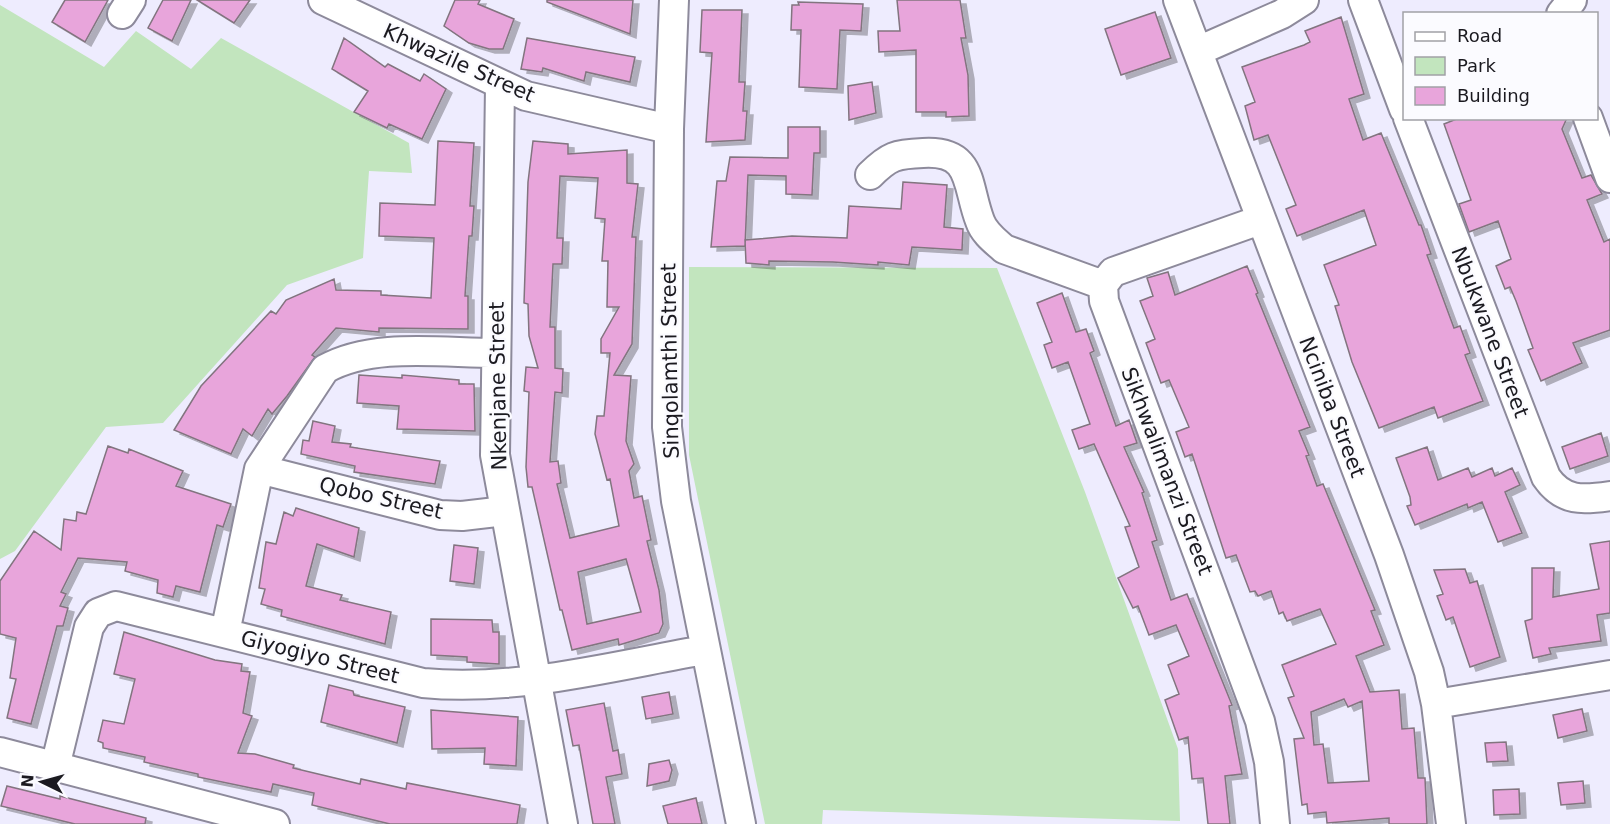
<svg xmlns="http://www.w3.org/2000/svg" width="1610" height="824" font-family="'DejaVu Sans',sans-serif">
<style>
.green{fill:#c2e5be}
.building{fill:#e8a5db;stroke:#82747f;stroke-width:1.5;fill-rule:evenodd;filter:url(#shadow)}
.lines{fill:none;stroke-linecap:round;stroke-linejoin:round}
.minor-casing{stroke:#8d8a9b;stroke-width:32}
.minor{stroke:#fff;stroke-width:28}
.labels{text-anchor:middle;stroke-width:4.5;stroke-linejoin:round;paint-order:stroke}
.street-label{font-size:21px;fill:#1b1a20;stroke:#fbfbff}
</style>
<defs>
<filter id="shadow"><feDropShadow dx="6" dy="4" stdDeviation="0" flood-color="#0004"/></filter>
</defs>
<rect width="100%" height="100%" fill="#eeecfe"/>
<path class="green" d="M0,5L104,67L136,31L191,69L221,38L409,143L412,173L369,171L363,258L287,285L163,423L106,427L15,551L0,559Z
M689,267L997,268L1085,492L1178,749L1180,821L823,810L822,824H765L689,455Z"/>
<path class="building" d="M65,0H108L85,42L52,22Z
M163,0H191L172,41L148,28Z
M197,0H250L234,23Z
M455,0H480L478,4L514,19L503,49H489L469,43L444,26Z
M547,0H633L630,34L547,2Z
M897,0H960L966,38H961L968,75L969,116L946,117V112H916V50L879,52L878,31H900Z
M798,2L863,4L861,31L840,30L837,89L799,87L801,30H791L792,5H799Z
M702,10H742L739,82H745L743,111H747L745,140L706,142L712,53L700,52Z
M1155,12L1171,58L1121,75L1105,29Z
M1341,17L1364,94L1349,99L1363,140L1381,133L1419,225H1421L1431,254L1427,255L1454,328L1460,326L1470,353L1465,355L1483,401L1438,418L1434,407L1379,428L1352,362L1335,306L1339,305L1324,265L1376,245L1364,210L1297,236L1286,209L1296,205L1268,135L1254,140L1245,106L1255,102L1242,67L1304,45L1310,42L1305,31Z
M344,38L385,67L388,64L420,81L424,74L446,89L422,139L389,124L387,128L354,112L368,91L332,69Z
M527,38L635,57L630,82L586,72L584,81L543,68L542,72L521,69Z
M872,82L876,113L849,120L848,86Z
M1459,118H1567L1562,129L1582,178L1591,175L1602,194L1587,200L1604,242L1610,239V330L1573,343L1582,363L1541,381L1528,350L1533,348L1516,301L1510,287L1505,289L1496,266L1511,259L1498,221L1469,232L1459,204L1471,200L1444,124Z
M788,127H820V153H814L812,195L786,194V176L748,175L745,246L711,247L717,181H726L730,157L788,158Z
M438,141L474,143L470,206H474L472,236H469L465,296H468V329L379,328V332L336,328L312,355L315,357L287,396L272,414L268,409L252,436L243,429L231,454L174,430L201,386L271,311L276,314L286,300L334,279L336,290L381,291V295L431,298L434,238L379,236L380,203L435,205Z
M533,141L568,144V154L627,150V183L638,184L632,237H636L632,344L614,375L631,376L626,441L634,464L629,471L634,498L642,496L651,540L647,541L659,590L663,624L659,633L619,645L618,639L572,650L562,610H560L532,487H528L526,467L529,392L524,391L526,367L538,368L529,336L528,304L524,303L528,182ZM560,176L598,178L595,218L605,219L602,261H608L607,307H619L601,339V353H610L604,416H597L595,434L607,480L610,479L619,526L570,538L557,484L561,483L558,461L550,462L555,392L562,393L563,369L555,368V327H550L553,264H562L563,238H557ZM626,559L641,612L587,624L578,572Z
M903,182L947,185L944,227L963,229L962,250L912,247L909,265L878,262V265L833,262L769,261V265L746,263L745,240L792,236L847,238L849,206L901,209Z
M1247,266L1258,293L1256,294L1310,427L1299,431L1309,455L1306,456L1317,486L1323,484L1375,610L1371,611L1384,645L1356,656L1370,692L1399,690L1402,729L1414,728L1418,778H1425L1427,824H1389V818L1327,823L1326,812L1308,814L1307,804L1302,805L1294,739L1304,738L1288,698L1294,696L1282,665L1336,644L1320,609L1287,621L1283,612L1279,614L1271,591L1258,596L1255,591L1250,592L1236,555L1226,558L1192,454L1185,457L1176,432L1189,427L1169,380L1161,383L1146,343L1155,339L1140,301L1153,296L1147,278L1168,272L1175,295ZM1344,699L1348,707L1362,701L1369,781L1328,783L1323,744L1314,745L1311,712Z
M1062,293L1076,332L1086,329L1094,351L1090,353L1116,426L1129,420L1137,443L1124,447L1144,492L1142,493L1157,540L1152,542L1171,600L1187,594L1232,705L1229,706L1242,774L1225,776L1230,824H1208L1203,778L1192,779L1188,737L1179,740L1165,700L1179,694L1168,665L1189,656L1176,625L1149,635L1138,606L1133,608L1118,578L1139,567L1125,527L1130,526L1094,444L1079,449L1072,430L1090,424L1068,362L1052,368L1044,345L1052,342L1037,303Z
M359,375L402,378V375L459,380V384H474L475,431L397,429L399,406L357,403Z
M313,421L335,426L332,442L351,444L350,447L440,461L435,484L354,472L355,466L301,454L303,440L309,441Z
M1601,433L1608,456L1570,469L1562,447Z
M108,446L128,453L129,449L183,471L176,486L231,504L223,527L217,525L200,592L176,586L173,597L157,593L158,580L125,571L127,562L78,558L61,592L66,594L60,606L68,608L63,626H57L31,724L7,718L16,679L10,678L16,638L0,634V581L34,531L61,550L64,519L76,521L77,512L86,514Z
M1427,447L1438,480L1468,468L1472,477L1492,468L1495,476L1512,468L1520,485L1505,492L1522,533L1498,542L1482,502L1468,508L1467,504L1415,525L1407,506L1411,505L1410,497L1396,458Z
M296,508L359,528L354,557L317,544L306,586L342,595L340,600L391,612L385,644L281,616L282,610L261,604L265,589L259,588L266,542L276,544L284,512L293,516Z
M1610,541V613L1597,615L1601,641L1549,648L1551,654L1533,658L1525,621L1532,619V568H1554L1553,597L1599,589L1590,544Z
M454,545L478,548L474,584L450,581Z
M1465,569L1470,583L1477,581L1500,657L1470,667L1453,617L1446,620L1437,596L1443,594L1434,570Z
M431,619L492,620L493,632H499V664L467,662V657L431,655Z
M124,632L215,660L242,664L241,671L250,672L243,713L252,716L238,753L255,754L294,765L293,768L360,784L361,779L406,789L407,783L520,805L517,824H390L312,805L314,793L273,784L271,792L198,777V774L144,762L145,757L103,748V743L98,741L103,720L124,724L135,679L114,674Z
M329,685L353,691L354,695L405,707L397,743L321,722Z
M669,692L673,714L646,719L642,697Z
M604,703L613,751L618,750L622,774L606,777L615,824H593L579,745L573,746L566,710Z
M1582,709L1587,731L1558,738L1553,715Z
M431,710L518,717L516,766L484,764L485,748L432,749Z
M1506,742L1508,761L1487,762L1485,743Z
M669,760L672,770L669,781L647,786L649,764Z
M1583,781L1585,803L1561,805L1558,783Z
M7,786L60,799V796L146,818L145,824H75L1,806Z
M1519,789L1520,814L1494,815L1493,790Z
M696,798L702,824H668L663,806Z"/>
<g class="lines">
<g class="minor-casing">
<path id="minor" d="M323,0L526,96L669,129
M674,0L669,129L667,427L676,501L741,824
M1178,0L1389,555L1429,672L1436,704L1451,824
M1363,0L1404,109
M122,14L131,0
M1561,14L1572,0
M1198,51L1282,14L1304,0
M500,86L495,455L563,824
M1408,118L1546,477C1563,502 1583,500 1610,496
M1588,118L1610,178
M870,175C889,156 896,154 923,153C974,150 966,185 980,221C984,233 995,241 1004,249L1103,285
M1260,220L1113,272L1103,285L1104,301L1260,721L1269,762L1275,824
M259,469L440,515L462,516L505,511
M225,633L259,469L325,369C373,342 442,353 496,353
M1436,704L1610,675
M0,752L275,824
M55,767L89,627L98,613L116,606L423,683C516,692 613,666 704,650"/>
</g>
<use href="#minor" class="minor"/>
</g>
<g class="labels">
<g class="street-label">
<text transform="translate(459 63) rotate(24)" y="7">Khwazile Street</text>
<text transform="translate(1490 332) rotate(69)" y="7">Nbukwane Street</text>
<text transform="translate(670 361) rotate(-91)" y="7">Sinqolamthi Street</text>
<text transform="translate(498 386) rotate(-91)" y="7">Nkenjane Street</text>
<text transform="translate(1332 407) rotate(69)" y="7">Nciniba Street</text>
<text transform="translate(1167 471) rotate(69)" y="7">Sikhwalimanzi Street</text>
<text transform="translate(381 498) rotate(13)" y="7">Qobo Street</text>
<text transform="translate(320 657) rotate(14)" y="7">Giyogiyo Street</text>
</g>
</g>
<rect x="1403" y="12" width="195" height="108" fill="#fbfbff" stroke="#a1a1a6" stroke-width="1.5"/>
<rect x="1415" y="32" width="30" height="9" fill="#ffffff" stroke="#a1a1a6" stroke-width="1.5"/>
<text x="1457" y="42" font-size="18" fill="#1b1a20">Road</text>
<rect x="1415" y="57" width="30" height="18" fill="#c2e5be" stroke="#a1a1a6" stroke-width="1.5"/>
<text x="1457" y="72" font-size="18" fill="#1b1a20">Park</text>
<rect x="1415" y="87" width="30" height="18" fill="#e8a5db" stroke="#a1a1a6" stroke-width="1.5"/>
<text x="1457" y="102" font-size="18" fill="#1b1a20">Building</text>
<g transform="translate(42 782) rotate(275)" stroke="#fbfbff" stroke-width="4.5" paint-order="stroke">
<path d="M0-4.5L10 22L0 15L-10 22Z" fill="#1b1a20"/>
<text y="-9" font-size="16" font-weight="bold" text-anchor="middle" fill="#1b1a20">N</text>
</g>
</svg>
